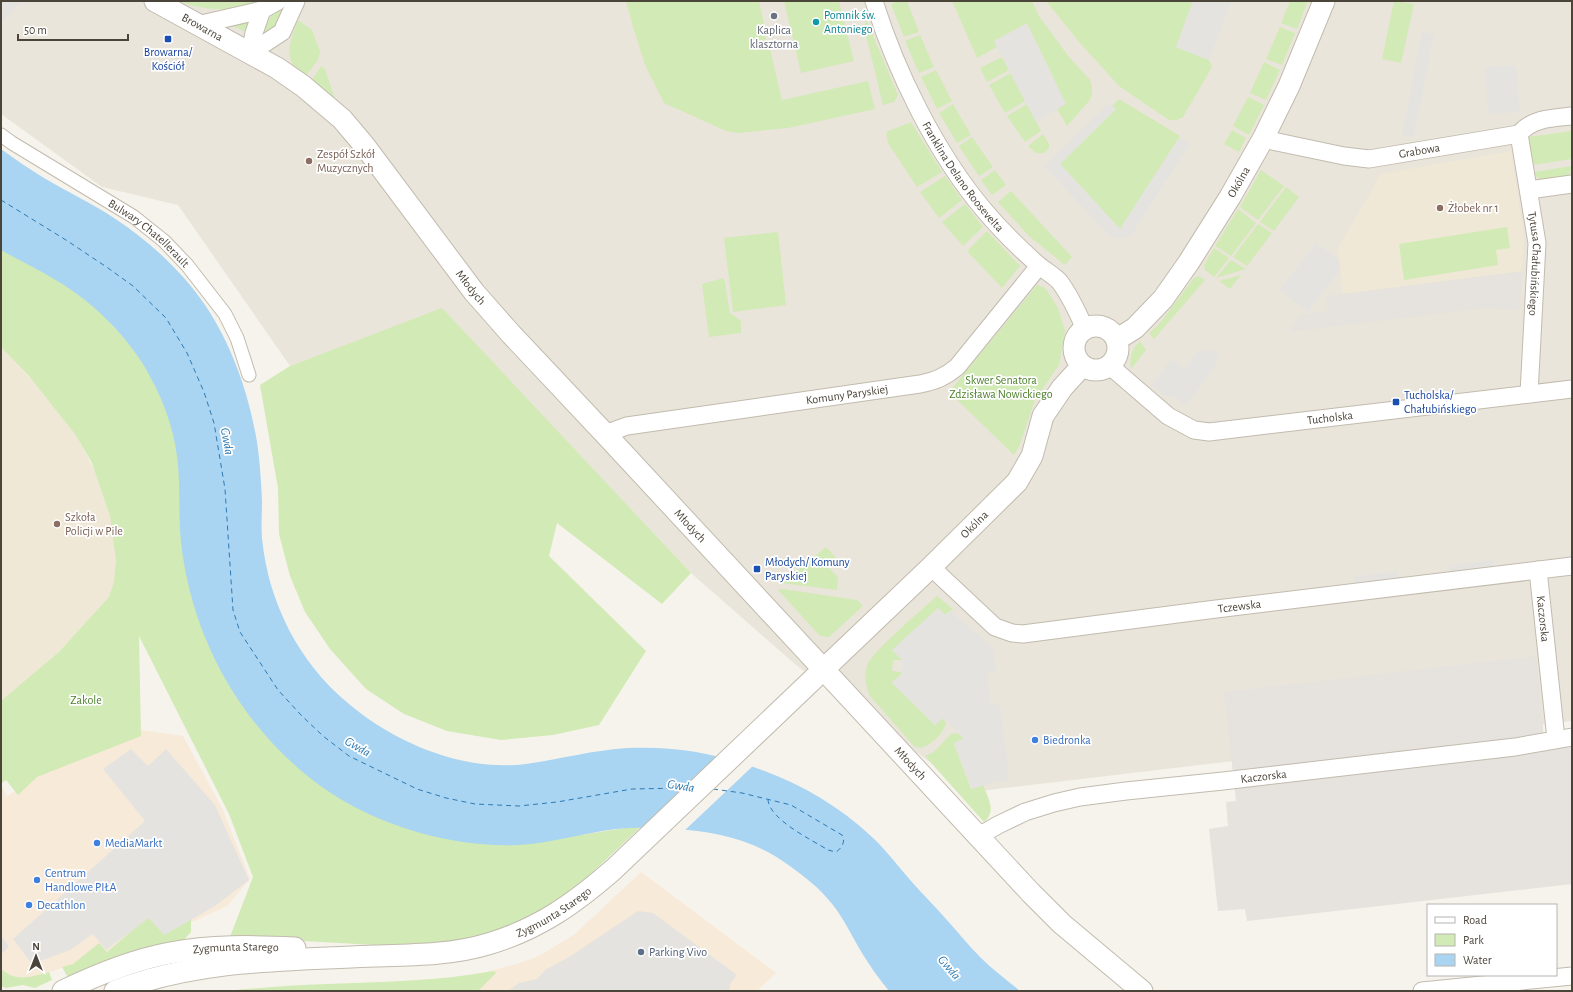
<svg xmlns="http://www.w3.org/2000/svg" width="1573" height="992" font-family="'Alegreya Sans',sans-serif">
<style>
.residential{fill:#eae5da}
.commercial{fill:#f7ead8}
.industrial{fill:#e6e2dd}
.education{fill:#efe8d6}
.green{fill:#d2eab5}
.parking{fill:#e5e3e0}
.water{fill:#a9d4f2}
.pier{fill:#f6f3ec}
.lines{fill:none;stroke-linecap:round;stroke-linejoin:round}
.ferry{stroke:#2e7ab2;stroke-width:1;stroke-dasharray:5 4;stroke-linecap:butt}
.pedestrian-casing{stroke:#c2bbae;stroke-width:15}
.minor-casing{stroke:#c2bbae;stroke-width:19}
.tertiary-casing{stroke:#c2bbae;stroke-width:23}
.pedestrian{stroke:#fff;stroke-width:13}
.minor{stroke:#fff;stroke-width:17}
.tertiary{stroke:#fff;stroke-width:21}
.worship-dot{fill:#6b7280;stroke:#fff;stroke-width:1.5}
.culture-dot{fill:#0f9aa8;stroke:#fff;stroke-width:1.5}
.transit-dot{fill:#1a4fb4;stroke:#fff;stroke-width:1.5}
.education-dot{fill:#8d6e63;stroke:#fff;stroke-width:1.5}
.shop-dot{fill:#3f7fe0;stroke:#fff;stroke-width:1.5}
.service-dot{fill:#5c6f8a;stroke:#fff;stroke-width:1.5}
.labels{text-anchor:middle;stroke-width:3.5;stroke-linejoin:round;paint-order:stroke}
.culture-label{font-size:12px;fill:#0d838f;stroke:#fff;text-anchor:start}
.street-label{font-size:12px;fill:#4b4439;stroke:#fff}
.worship-label{font-size:12px;fill:#5b616d;stroke:#fff}
.transit-label{font-size:12px;fill:#164399;stroke:#fff;text-anchor:start}
.education-label{font-size:12px;fill:#785e54;stroke:#fff;text-anchor:start}
.park-label{font-size:12px;fill:#4a7f2a;stroke:#fff}
.shop-label{font-size:12px;fill:#366cbe;stroke:#fff;text-anchor:start}
.service-label{font-size:12px;fill:#4e5e75;stroke:#fff;text-anchor:start}
.water-label{font-size:13px;font-style:italic;fill:#2e7ab2;stroke:#fff}
</style>
<rect width="100%" height="100%" fill="#f6f3ec"/>
<path class="residential" d="M1,1H1572V721L971,792L796,665L691,573L442,309L290,366L178,205L102,187L1,114Z"/>
<path class="commercial" d="M99,724L183,736L222,808L250,879L227,906L164,935L47,973L13,981L1,975V787L2,786L7,797Z
M641,872L776,973L757,991H218L455,978L486,972L517,964L539,956L575,934Z"/>
<path class="industrial" d="M1522,271L1520,310L1486,308L1289,332L1299,315L1328,311L1326,296Z
M1536,656L1545,749L1572,747V884L1247,921L1245,909L1218,911L1209,829L1228,826L1226,802L1236,801L1224,692Z"/>
<path class="education" d="M1511,151L1524,237L1522,271L1343,294L1338,249L1381,174Z
M1,346L67,418L96,473L109,508L116,540V592L58,653L1,703Z"/>
<path class="green" d="M178,1H262C236,13 205,11 178,1Z
M626,1H759L765,29L764,30L766,40H768L782,100L868,81L875,109L788,128L738,133L726,131L664,103L645,65L633,27Z
M784,1H839L854,61L801,73Z
M899,1H907L919,32L904,37L891,4Z
M952,1H1032L1039,16L1069,57L1090,80L1092,86V93L1090,100L1067,126L1057,109L1066,103L994,41L997,47L977,58Z
M1046,1H1193L1176,47L1209,60L1212,67L1183,117L1177,120H1169L1119,86L1080,43Z
M1290,1H1308L1297,29L1281,23Z
M1394,1L1414,4L1401,63L1382,59Z
M280,7L288,12L283,21L260,38L262,26Z
M251,17L248,33L226,23Z
M866,19L898,95L894,102L883,105L864,27Z
M298,20L312,30L320,51L318,60L304,78C282,57 289,45 298,20Z
M1280,27L1295,33L1282,65L1266,59Z
M920,35L934,67L919,73L905,41Z
M1002,57L1009,70L987,82L980,68Z
M1264,62L1280,70L1266,100L1250,93Z
M321,66L325,69L336,102L311,82Z
M936,70L952,101L937,109L921,77Z
M1011,73L1025,101L1005,113L989,85Z
M1248,97L1264,105L1249,135L1233,126Z
M1119,99L1180,136L1120,229L1060,164L1115,109L1112,106Z
M953,104L971,135L957,143L939,113Z
M1027,104L1041,131L1025,142L1007,116Z
M911,122L942,172L917,187L888,143L886,132Z
M1232,130L1246,138L1239,152L1224,144Z
M1572,131V159L1532,165L1528,137Z
M1043,134L1049,144V148L1044,153H1036L1028,146Z
M972,137L993,167L979,176L959,146Z
M1572,166L1568,178L1542,181L1536,176L1534,172Z
M995,170L1006,185L992,195L981,180Z
M1261,170L1284,186L1258,220L1240,207Z
M945,176L962,200L939,218L920,192Z
M1286,187L1299,197L1274,231L1260,222Z
M1011,191L1072,257L1065,265L1030,237L998,202Z
M965,204L983,227L963,246L942,222Z
M1238,209L1256,223L1231,256L1215,246Z
M1258,224L1272,233L1247,266L1233,257Z
M1507,227L1510,248L1496,250L1498,265L1404,280L1399,244Z
M987,231L1020,266L1002,288L967,251Z
M778,232L786,305L733,312L724,238Z
M1,248L61,281L96,307L144,360L171,416L215,656L581,835L643,825L570,893L522,923L469,940L439,944L393,946L230,937L253,877L229,814L139,636L141,736L37,777L18,795L6,780L1,784V701L59,652L109,597L114,582L116,560L110,516L92,463L75,434L29,376L1,347Z
M1214,248L1229,258L1214,277L1205,270L1204,265Z
M1231,260L1246,269L1216,278Z
M1241,275L1230,289L1219,281Z
M1199,276L1205,280L1154,339L1149,333L1160,323L1194,278Z
M724,278L730,313L741,321V333L709,337L702,284Z
M1037,285L1044,287L1048,292L1058,308L1065,331L1059,365L1035,400L1020,444L1014,455L949,392Z
M442,308L691,573L662,604L557,523L549,556L646,651L599,725L553,735L501,740L447,731L404,714L366,689L330,649L305,612L290,576L279,534L278,488L260,385L290,366Z
M1140,341L1146,350L1131,369C1129,357 1132,349 1140,341Z
M826,547L838,560L829,568L838,577L837,590L782,583Z
M783,589L857,600L863,606L829,637L820,636L778,590Z
M937,596L953,609L945,615L938,608L902,660H893L892,671L901,672V675L892,682L935,725L942,718L946,722C945,733 930,746 920,748L914,746L870,696C866,687 864,676 867,666C870,653 924,608 937,596Z
M955,733L959,734L964,739L954,744L971,789L983,785C988,798 997,811 984,822L925,756L934,752L951,734Z
M149,916L187,917L191,920V932L182,942L69,979L62,967L73,964L99,943L107,952Z
M3,970C16,983 34,976 49,972L52,980L35,988L23,985L6,988L1,986V972Z
M494,971L496,973L478,991H226C259,988 293,985 327,984C383,982 439,981 494,971Z"/>
<path class="parking" d="M1,1H23L1,23Z
M1193,1H1232L1209,60L1176,47Z
M1027,23L1066,104L1036,122L994,41Z
M1422,32L1434,34L1414,137L1402,135Z
M1516,65L1520,112L1488,114L1485,67Z
M1109,103L1116,109L1060,164L1120,229L1179,138L1190,144L1131,236L1121,239L1109,236L1044,166Z
M1316,243L1339,260L1340,270L1308,312L1279,290Z
M1198,351H1219L1216,365L1186,406L1176,398L1163,395L1151,385L1172,359L1185,369Z
M1494,560L1495,570L1450,575L1449,565Z
M1398,571L1399,582L1354,587L1353,577Z
M938,608L945,615L950,611L993,647L996,672L987,673L991,705L1000,704L1008,766V781H997L972,789L954,743L964,738L943,718L935,725L892,683L901,675L902,660L892,650Z
M131,749L148,766L166,749L215,805L249,880L215,906L164,935L149,918L106,950L93,934L70,950L32,964L13,939L145,821L103,769Z
M638,911L653,913L737,975L730,984V991H508L519,983L537,979L545,970L569,957Z
M1,936L9,946L1,955Z"/>
<path class="water" d="M1,149C15,159 29,169 44,178C67,192 92,203 114,218C148,240 182,271 205,305C232,345 249,394 257,442C260,461 261,481 262,501C262,513 261,526 262,538C268,602 299,663 349,704C395,743 464,772 526,764C560,759 594,750 628,748C673,746 717,753 759,769C801,784 839,806 872,837C886,850 898,866 911,881C922,894 935,906 946,919C958,932 969,946 981,958C993,970 1007,980 1020,991H889C879,979 870,966 862,953C851,935 842,914 827,898C816,885 801,874 787,864C752,839 717,832 676,829C656,828 636,827 616,829C584,833 552,843 519,845C448,848 366,823 310,778C237,720 191,634 181,542C178,513 181,484 177,456C173,424 160,392 143,364C122,331 92,302 59,282C40,270 20,261 1,250Z"/>
<path class="pier" d="M720,755L754,765L683,832L640,829Z"/>
<g class="lines">
<path class="ferry" d="M1,200L66,240L108,268L133,286L166,318L187,353L204,392L214,423L225,489L233,610L240,632L278,690L301,715L323,736L349,756L417,789L446,798L475,804L519,806L557,802L632,789L684,788
M713,789L742,793L791,805L842,835C846,841 842,848 836,852L828,850C812,840 770,820 768,800"/>
<g class="pedestrian-casing">
<g id="pedestrian">
<path id="s1" d="M1,135L12,143L134,217L164,241L187,265L225,314L237,338L249,375"/>
</g>
</g>
<g class="minor-casing">
<g id="minor">
<path id="s2" d="M874,1C896,72 936,153 984,210C1000,229 1017,246 1035,262C1042,269 1052,274 1059,281C1070,295 1078,313 1085,329"/>
<path d="M197,25L262,10"/>
<path d="M250,53L282,32L296,1"/>
<path d="M250,53L254,33L262,10L278,1"/>
<path id="s3" d="M1519,134L1537,243L1529,394"/>
<path id="s4" d="M1263,139L1344,156L1369,159L1519,134C1532,118 1553,118 1572,116"/>
<path d="M1529,190L1572,184"/>
<path id="s5" d="M1110,366L1168,416L1194,430L1209,432L1572,389"/>
<path id="s6" d="M607,436L613,431L627,426L920,384C935,381 945,377 957,367L1039,266"/>
<path id="s7" d="M931,567L995,627L1012,633L1023,634L1208,610L1572,566"/>
<path id="s8" d="M1538,570L1556,739"/>
<path id="s9" d="M977,837L998,825L1025,812L1054,803L1080,797L1126,791L1223,781L1515,747L1572,737"/>
<path d="M1422,991L1572,976"/>
</g>
</g>
<g class="tertiary-casing">
<g id="tertiary">
<path id="s10" d="M155,1L277,68L303,86L342,119L364,145L474,292L511,334L607,436L1030,892L1062,924L1142,991"/>
<circle cx="1096" cy="348" r="22"/>
<path id="s11" d="M1116,337L1124,335L1135,328L1163,299L1189,262L1230,197L1263,139L1289,86L1324,1"/>
<path id="s12" d="M63,991C96,975 133,960 170,953C211,945 253,946 295,948"/>
<path id="s13" d="M115,991C198,959 287,960 375,956C412,955 452,955 488,944C539,929 575,903 614,869L931,567L1017,482L1032,456L1043,416L1062,388L1082,366"/>
</g>
</g>
<use href="#pedestrian" class="pedestrian"/>
<use href="#minor" class="minor"/>
<use href="#tertiary" class="tertiary"/>
</g>
<circle class="worship-dot" cx="774" cy="16" r="4"/>
<circle class="culture-dot" cx="816" cy="22" r="4"/>
<g class="transit-dot">
<rect x="164" y="35" width="8" height="8" rx="2"/>
<rect x="1392" y="398" width="8" height="8" rx="2"/>
<rect x="753" y="565" width="8" height="8" rx="2"/>
</g>
<g class="education-dot">
<circle cx="309" cy="161" r="4"/>
<circle cx="1440" cy="208" r="4"/>
<circle cx="57" cy="524" r="4"/>
</g>
<g class="shop-dot">
<circle cx="1035" cy="740" r="4"/>
<circle cx="97" cy="843" r="4"/>
<circle cx="37" cy="880" r="4"/>
<circle cx="29" cy="905" r="4"/>
</g>
<circle class="service-dot" cx="641" cy="952" r="4"/>
<g class="labels">
<g class="culture-label">
<text x="824" y="19">Pomnik św.<tspan x="824" dy="14">Antoniego</tspan></text>
</g>
<g class="street-label">
<text dy="4" stroke="none"><textPath href="#s10" startOffset="54">Browarna</textPath></text>
<text dy="4" stroke="none"><textPath href="#s4" startOffset="159">Grabowa</textPath></text>
<text dy="4" stroke="none"><textPath href="#s2" startOffset="198">Franklina Delano Roosevelta</textPath></text>
<text dy="4" stroke="none"><textPath href="#s11" startOffset="201">Okólna</textPath></text>
<text dy="4" stroke="none"><textPath href="#s1" startOffset="178">Bulwary Chatellerault</textPath></text>
<text dy="4" stroke="none"><textPath href="#s3" startOffset="131">Tytusa Chałubińskiego</textPath></text>
<text dy="4" stroke="none"><textPath href="#s10" startOffset="434">Młodych</textPath></text>
<text dy="4" stroke="none"><textPath href="#s6" startOffset="245">Komuny Paryskiej</textPath></text>
<text dy="4" stroke="none"><textPath href="#s5" startOffset="243">Tucholska</textPath></text>
<text dy="4" stroke="none"><textPath href="#s13" startOffset="1024">Okólna</textPath></text>
<text dy="4" stroke="none"><textPath href="#s10" startOffset="758">Młodych</textPath></text>
<text dy="4" stroke="none"><textPath href="#s7" startOffset="335">Tczewska</textPath></text>
<text dy="4" stroke="none"><textPath href="#s8" startOffset="49">Kaczorska</textPath></text>
<text dy="4" stroke="none"><textPath href="#s10" startOffset="1082">Młodych</textPath></text>
<text dy="4" stroke="none"><textPath href="#s9" startOffset="296">Kaczorska</textPath></text>
<text dy="4" stroke="none"><textPath href="#s13" startOffset="451">Zygmunta Starego</textPath></text>
<text dy="4" stroke="none"><textPath href="#s12" startOffset="180">Zygmunta Starego</textPath></text>
</g>
<g class="worship-label">
<text x="774" y="34">Kaplica<tspan x="774" dy="14">klasztorna</tspan></text>
</g>
<g class="transit-label">
<text x="168" y="56" text-anchor="middle">Browarna/<tspan x="168" dy="14">Kościół</tspan></text>
<text x="1404" y="399">Tucholska/<tspan x="1404" dy="14">Chałubińskiego</tspan></text>
<text x="765" y="566">Młodych/ Komuny<tspan x="765" dy="14">Paryskiej</tspan></text>
</g>
<g class="education-label">
<text x="317" y="158">Zespół Szkół<tspan x="317" dy="14">Muzycznych</tspan></text>
<text x="1448" y="212">Żłobek nr 1</text>
<text x="65" y="521">Szkoła<tspan x="65" dy="14">Policji w Pile</tspan></text>
</g>
<g class="park-label">
<text x="1001" y="384">Skwer Senatora<tspan x="1001" dy="14">Zdzisława Nowickiego</tspan></text>
<text x="86" y="704">Zakole</text>
</g>
<g class="shop-label">
<text x="1043" y="744">Biedronka</text>
<text x="105" y="847">MediaMarkt</text>
<text x="45" y="877">Centrum<tspan x="45" dy="14">Handlowe PIŁA</tspan></text>
<text x="37" y="909">Decathlon</text>
</g>
<g class="service-label">
<text x="649" y="956">Parking Vivo</text>
</g>
<g class="water-label">
<text transform="translate(228 441) rotate(80)" y="5">Gwda</text>
<text transform="translate(358 746) rotate(30)" y="5">Gwda</text>
<text transform="translate(681 785) rotate(9)" y="5">Gwda</text>
<text transform="translate(950 967) rotate(50)" y="5">Gwda</text>
</g>
</g>
<rect width="1573" height="992" fill="none" stroke="#4b4439" stroke-width="4"/>
<rect x="1427" y="904" width="130" height="72" fill="#ffffff" stroke="#b7b4b0"/>
<rect x="1435" y="917" width="20" height="6" fill="#ffffff" stroke="#b7b4b0"/>
<text x="1463" y="924" font-size="12" fill="#4b4439">Road</text>
<rect x="1435" y="934" width="20" height="12" fill="#d2eab5" stroke="#b7b4b0"/>
<text x="1463" y="944" font-size="12" fill="#4b4439">Park</text>
<rect x="1435" y="954" width="20" height="12" fill="#a9d4f2" stroke="#b7b4b0"/>
<text x="1463" y="964" font-size="12" fill="#4b4439">Water</text>
<g transform="translate(36 956)" stroke="#ffffff" stroke-width="3" paint-order="stroke">
<path d="M0-3L7 15L0 10L-7 15Z" fill="#4b4439"/>
<text y="-6" font-size="11" font-weight="bold" text-anchor="middle" fill="#4b4439">N</text>
</g>
<path d="M18 34v6h110v-6" fill="none" stroke="#4b4439" stroke-width="2"/>
<text x="24" y="34" font-size="12" fill="#4b4439" stroke="#ffffff" stroke-width="3" paint-order="stroke">50 m</text>
</svg>
